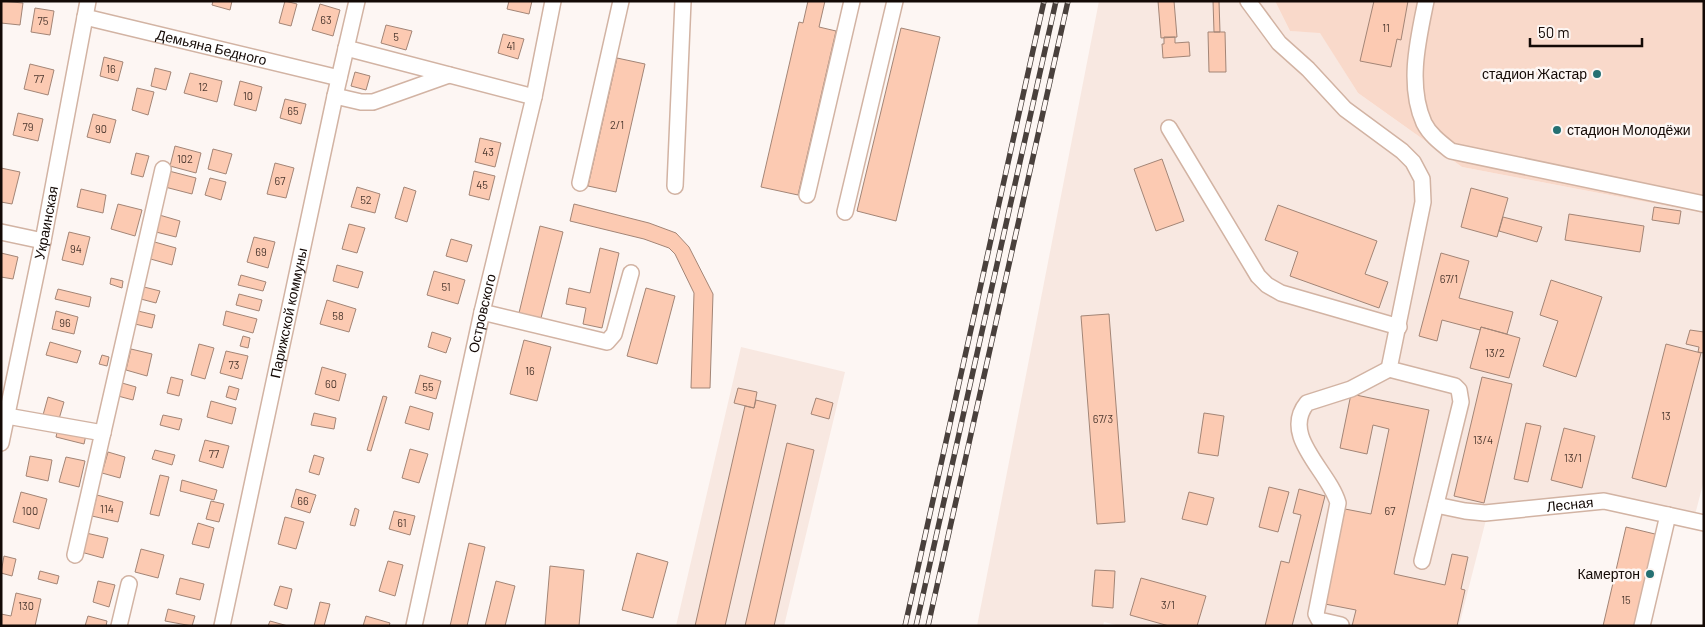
<svg xmlns="http://www.w3.org/2000/svg" width="1705" height="627" font-family="Barlow,sans-serif">
<style>
.built{fill:#f8e8e1}
.green{fill:#f9d9ca}
.building{fill:#fccab2;stroke:#a38576}
.lines{fill:none;stroke-linecap:round;stroke-linejoin:round}
.minor-casing{stroke:#d2b3a3;stroke-width:18}
.minor{stroke:#fff;stroke-width:15}
.rail-casing{stroke:#49403c;stroke-width:5.5}
.rail{stroke:#fdf6f3;stroke-width:4;stroke-dasharray:11;stroke-linecap:butt}
.poi-dot{fill:#257072;stroke:#fdf6f3;stroke-width:2}
.labels{text-anchor:middle;stroke-width:5;stroke-linejoin:round;paint-order:stroke}
.number-label{font-size:11px;fill:#4d3930}
.street-label{font-size:14px;fill:#130905;stroke:#fdf6f3}
.poi-label{font-size:14px;fill:#130905;stroke:#fdf6f3;text-anchor:end}
</style>
<rect width="100%" height="100%" fill="#fdf6f3"/>
<path class="built" d="M1099,1H1275L1290,31L1320,32L1358,93L1462,167L1704,213V480L1695,515L1604,493L1490,504L1459,626H1120L1104,622L1103,626H977Z
M741,347L845,372L784,626H676Z"/>
<path class="green" d="M1275,1H1704V213L1462,167L1358,93L1320,33L1290,31Z"/>
<path class="building" d="M1,1L23,3L20,25L1,23Z
M213,1H232L230,10L212,5Z
M285,1L297,4L291,26L279,23Z
M509,1H532L529,14L507,9Z
M808,1H825L819,27L836,31L798,195L761,187L799,22L803,23Z
M1158,1H1174L1177,37L1161,38Z
M1213,1H1219L1220,32H1214Z
M1374,1H1408L1401,40L1397,39L1391,67L1360,61Z
M320,4L340,10L333,36L312,30Z
M35,8L54,11L50,35L31,32Z
M386,25L412,31L406,50L381,43Z
M901,28L940,37L896,221L857,211Z
M1208,32H1225L1226,72H1209Z
M503,34L524,39L518,59L498,53Z
M1164,37H1175V43L1189,42L1190,56L1163,58L1162,44H1164Z
M104,57L123,62L118,81L100,76Z
M617,58L645,64L616,192L588,186Z
M30,64L54,70L48,95L24,89Z
M155,68L171,72L166,90L151,86Z
M355,72L370,76L366,90L351,86Z
M190,73L222,81L217,102L184,93Z
M240,81L262,87L256,111L234,105Z
M137,88L154,92L148,115L132,110Z
M285,99L306,104L301,124L280,118Z
M18,113L43,119L38,141L13,135Z
M93,114L116,120L110,143L87,137Z
M480,138L501,143L495,167L475,162Z
M175,146L201,153L196,173L170,166Z
M213,149L232,154L226,174L208,169Z
M136,153L149,156L143,177L131,174Z
M1162,159L1184,221L1156,231L1134,169Z
M275,163L294,168L286,198L267,194Z
M1,168L20,172L12,204L1,202Z
M169,171L196,178L192,194L165,187Z
M474,171L495,176L489,200L469,195Z
M210,178L226,182L221,200L205,195Z
M357,187L380,194L375,213L351,207Z
M404,187L416,191L407,222L395,218Z
M1471,188L1508,198L1497,237L1461,227Z
M81,189L106,195L103,213L77,207Z
M118,204L142,210L135,236L111,229Z
M574,204L649,223L676,233L689,247L713,294L710,388H691L694,293L675,254L669,248L644,239L570,221Z
M1278,205L1377,241L1365,274L1388,282L1379,308L1290,276L1298,252L1265,240Z
M1654,207L1681,211L1679,224L1652,220Z
M156,214L180,221L176,237L152,231Z
M1569,214L1644,226L1640,252L1565,240Z
M1503,217L1542,227L1537,242L1499,231Z
M349,224L365,228L357,253L342,249Z
M540,226L563,232L541,318L519,313Z
M69,232L90,237L83,265L62,260Z
M254,237L275,242L268,268L247,262Z
M451,239L472,245L467,262L446,256Z
M151,241L176,248L172,265L147,258Z
M600,248L619,253L602,328L583,324L586,308L566,304L569,288L590,293Z
M1,253L18,257L13,279L1,277Z
M1441,253L1469,261L1459,298L1513,312L1507,334L1481,327L1480,330L1442,320L1437,341L1419,336Z
M337,265L363,272L358,288L333,281Z
M434,271L465,280L458,304L427,295Z
M241,275L266,282L263,291L238,285Z
M111,278L123,281L122,288L110,284Z
M1551,280L1602,297L1576,377L1543,366L1558,321L1540,315Z
M140,286L160,291L156,303L137,298Z
M646,288L675,296L657,364L627,356Z
M58,289L91,297L89,307L55,299Z
M239,294L262,300L259,311L236,305Z
M327,300L356,309L349,332L320,324Z
M56,311L78,317L74,334L52,329Z
M138,311L155,315L152,328L135,324Z
M226,311L257,319L253,333L223,325Z
M1109,314L1125,522L1097,524L1081,316Z
M1481,327L1520,338L1509,378L1470,368Z
M1690,330L1704,332V353L1698,352L1699,347L1686,344Z
M432,332L451,338L446,353L428,347Z
M243,336L250,338L248,348L240,346Z
M524,340L551,347L537,401L510,394Z
M50,342L81,351L77,363L46,355Z
M199,344L214,348L205,379L191,375Z
M1666,344L1701,353L1666,487L1632,478Z
M131,349L152,354L147,376L126,370Z
M226,351L248,356L242,379L220,373Z
M102,355L109,357L107,366L99,364Z
M322,367L346,374L339,401L315,394Z
M420,375L441,381L436,399L415,393Z
M171,377L183,380L179,396L167,393Z
M1482,377L1512,384L1484,503L1454,496Z
M122,383L136,387L133,400L118,396Z
M229,386L239,389L236,400L226,397Z
M738,388L757,392L754,408L734,403Z
M1351,394L1429,410L1394,574L1445,585L1452,554L1468,557L1461,589L1465,590L1457,626H1352L1356,610L1325,604L1345,509L1371,514L1389,429L1373,425L1367,454L1340,448Z
M383,396L387,397L371,451L367,450Z
M48,397L64,402L59,419L43,415Z
M816,398L833,403L829,419L811,414Z
M756,400L776,405L725,626H695L745,406L754,408Z
M211,401L236,408L232,424L207,417Z
M410,406L433,413L429,430L405,423Z
M314,413L336,418L334,429L311,425Z
M1204,413L1224,416L1218,456L1198,453Z
M163,415L182,419L179,430L160,425Z
M1526,423L1541,426L1528,482L1514,479Z
M58,428L86,435L84,444L56,437Z
M1564,428L1595,436L1582,488L1551,480Z
M205,440L229,446L223,468L199,461Z
M787,443L814,450L774,626H745Z
M410,449L428,454L419,483L402,478Z
M155,450L175,455L172,465L152,459Z
M108,452L125,457L120,478L102,473Z
M314,455L324,458L319,475L309,472Z
M30,456L52,460L48,481L26,476Z
M66,457L85,461L79,487L59,482Z
M160,475L169,477L159,516L150,514Z
M182,480L217,490L214,500L180,491Z
M1269,487L1289,492L1278,532L1259,527Z
M296,489L316,495L310,513L291,507Z
M1299,489L1325,496L1292,626H1265L1281,561L1289,563L1301,515L1293,513Z
M21,492L47,499L39,529L13,522Z
M1189,492L1214,498L1207,525L1182,519Z
M97,495L123,502L118,522L92,516Z
M211,501L224,504L219,522L206,519Z
M355,508L359,510L355,526L350,525Z
M394,511L415,516L410,535L389,529Z
M285,517L304,522L296,549L278,544Z
M198,523L214,528L209,548L192,544Z
M1626,527L1659,535L1638,626H1603Z
M86,533L108,538L103,558L81,552Z
M469,543L485,547L467,626H450Z
M141,549L164,555L158,578L135,572Z
M637,553L668,562L653,618L622,610Z
M4,556L16,559L12,576L1,573Z
M388,561L403,565L395,596L379,591Z
M550,566L584,570L579,626H545Z
M1095,570L1115,571L1113,608L1092,606Z
M40,571L59,576L57,584L38,579Z
M180,578L204,584L200,600L176,594Z
M1141,578L1206,596L1197,626H1169L1130,615Z
M98,581L115,585L109,607L93,602Z
M496,581L515,586L505,626H485Z
M280,586L292,589L287,609L274,605Z
M16,593L41,599L35,626H1V614L11,616Z
M320,602L330,604L324,626H314Z
M168,609L195,616L192,626L165,621Z
M88,616L107,621L106,626H85Z
M366,616L390,623L389,626H363Z
M270,621L288,626H268Z"/>
<g class="lines">
<g class="minor-casing">
<g id="minor">
<path d="M1248,1L1279,43L1308,69L1345,109L1402,151L1413,162L1422,179L1423,202L1389,369L1455,386L1459,390L1461,402L1422,561"/>
<path d="M1426,1C1418,40 1407,85 1424,123C1430,135 1441,143 1451,151L1704,204"/>
<path id="s1" d="M85,17L339,78"/>
<path d="M346,48L534,97"/>
<path d="M335,96L361,102H373L449,75"/>
<path d="M1169,128L1258,276L1267,285L1281,293L1399,327"/>
<path d="M580,183L621,1"/>
<path d="M675,186L683,1"/>
<path d="M807,195L852,1"/>
<path d="M845,212L895,1"/>
<path d="M1,232L43,241"/>
<path d="M482,312L607,342L614,334L631,273"/>
<path d="M7,416L103,433"/>
<path id="s2" d="M1,443L43,241L88,1"/>
<path id="s3" d="M1436,505L1465,511L1485,513L1604,501L1704,523"/>
<path d="M75,555L163,169"/>
<path d="M1341,625L1319,620L1316,614L1338,503C1329,471 1280,436 1307,403L1351,389L1389,369"/>
<path d="M119,626L129,584"/>
<path id="s4" d="M222,626L335,96L357,1"/>
<path id="s5" d="M414,626L482,312L534,97L553,1"/>
<path d="M1642,626L1668,515"/>
</g>
</g>
<use href="#minor" class="minor"/>
<g class="rail-casing">
<path id="rail" d="M905,626L1044,1
M916,626L1056,1
M928,626L1068,1"/>
</g>
<use href="#rail" class="rail"/>
</g>
<g class="poi-dot">
<circle cx="1597" cy="74" r="5"/>
<circle cx="1557" cy="130" r="5"/>
<circle cx="1650" cy="574" r="5"/>
</g>
<g class="labels">
<g class="number-label">
<text x="326" y="24">63</text>
<text x="43" y="25">75</text>
<text x="1386" y="32">11</text>
<text x="396" y="41">5</text>
<text x="511" y="50">41</text>
<text x="111" y="73">16</text>
<text x="39" y="83">77</text>
<text x="203" y="91">12</text>
<text x="248" y="100">10</text>
<text x="293" y="115">65</text>
<text x="617" y="129">2/1</text>
<text x="28" y="131">79</text>
<text x="101" y="133">90</text>
<text x="488" y="156">43</text>
<text x="185" y="163">102</text>
<text x="280" y="185">67</text>
<text x="482" y="189">45</text>
<text x="366" y="204">52</text>
<text x="76" y="253">94</text>
<text x="261" y="256">69</text>
<text x="1449" y="283">67/1</text>
<text x="446" y="291">51</text>
<text x="338" y="320">58</text>
<text x="65" y="327">96</text>
<text x="1495" y="357">13/2</text>
<text x="234" y="369">73</text>
<text x="530" y="375">16</text>
<text x="331" y="388">60</text>
<text x="428" y="391">55</text>
<text x="1666" y="420">13</text>
<text x="1103" y="423">67/3</text>
<text x="1483" y="444">13/4</text>
<text x="214" y="458">77</text>
<text x="1573" y="462">13/1</text>
<text x="303" y="505">66</text>
<text x="107" y="513">114</text>
<text x="30" y="515">100</text>
<text x="1390" y="515">67</text>
<text x="402" y="527">61</text>
<text x="1626" y="604">15</text>
<text x="1168" y="609">3/1</text>
<text x="26" y="610">130</text>
</g>
<g class="street-label">
<text dy="5" stroke="none"><textPath href="#s1" startOffset="130">Демьяна Бедного</textPath></text>
<text dy="5" stroke="none"><textPath href="#s2" startOffset="225">Украинская</textPath></text>
<text dy="5" stroke="none"><textPath href="#s4" startOffset="320">Парижской коммуны</textPath></text>
<text dy="5" stroke="none"><textPath href="#s5" startOffset="320">Островского</textPath></text>
<text dy="5" stroke="none"><textPath href="#s3" startOffset="135">Лесная</textPath></text>
</g>
<g class="poi-label">
<text x="1587" y="79">стадион Жастар</text>
<text x="1567" y="135" text-anchor="start">стадион Молодёжи</text>
<text x="1640" y="579">Камертон</text>
</g>
</g>
<rect width="1705" height="627" fill="none" stroke="#130905" stroke-width="5"/>
<path d="M1530 38v8h112v-8" fill="none" stroke="#130905" stroke-width="2.5"/>
<text x="1538" y="38" font-size="15" fill="#130905" stroke="#fdf6f3" stroke-width="4" paint-order="stroke">50 m</text>
</svg>
